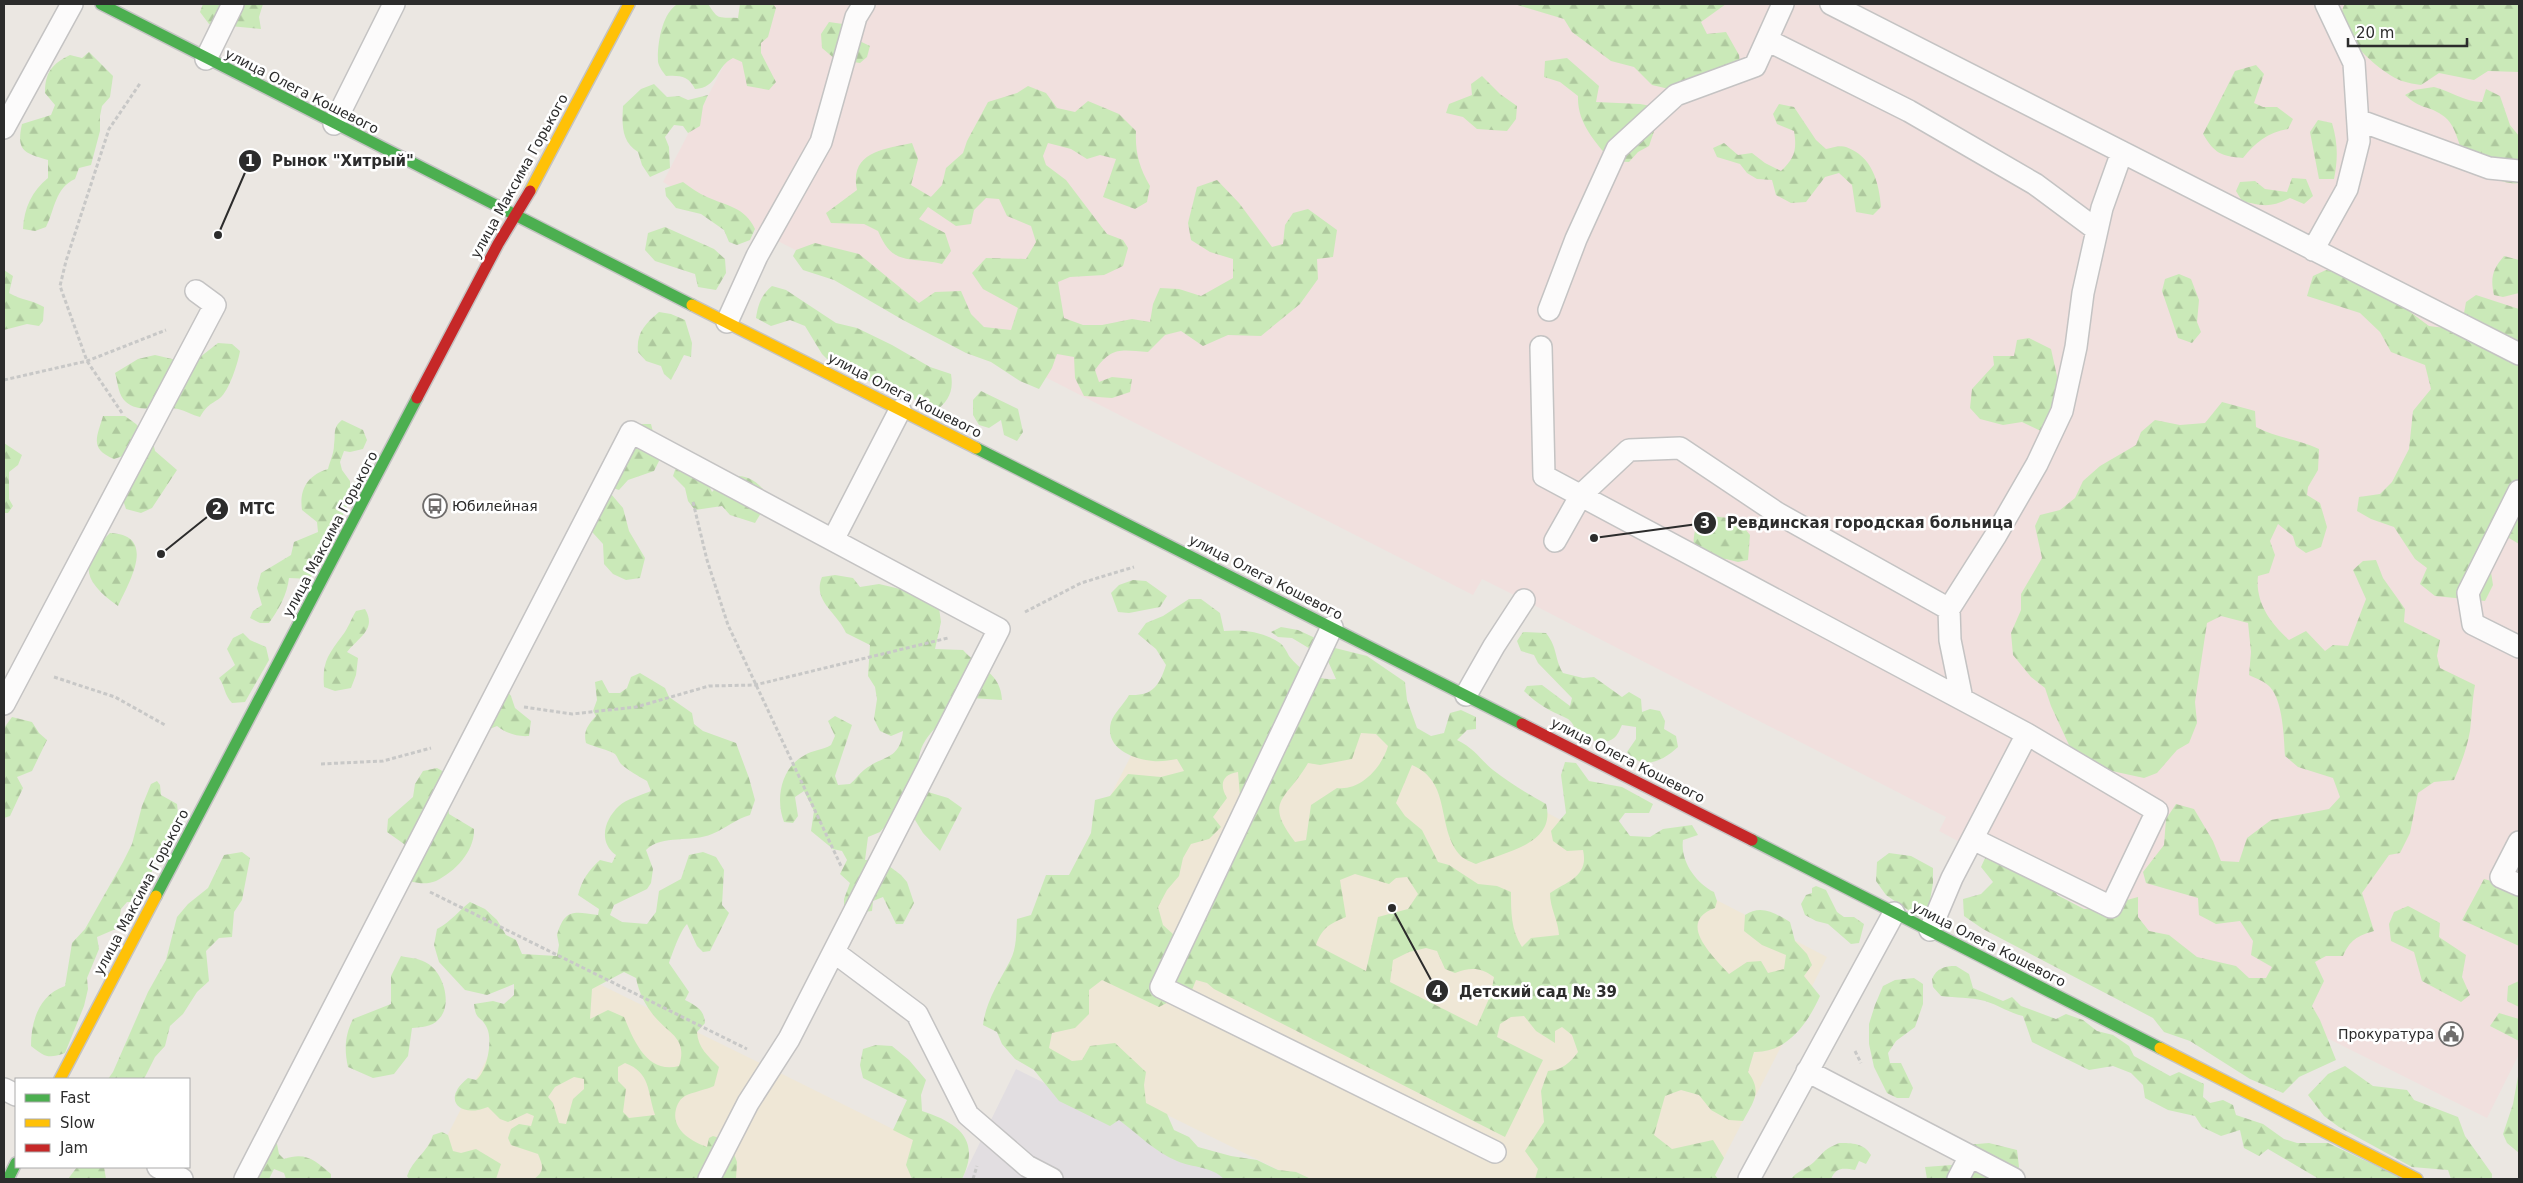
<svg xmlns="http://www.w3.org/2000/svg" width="2523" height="1183" font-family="'DejaVu Sans',sans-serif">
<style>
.industrial{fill:#e2dee1}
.education{fill:#efe7d6}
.medical{fill:#f1e0de}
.forest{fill:url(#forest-firs);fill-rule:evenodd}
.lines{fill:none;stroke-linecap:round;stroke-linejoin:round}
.lane-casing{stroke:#c4c3c3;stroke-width:24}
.fast-casing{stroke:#c4c3c3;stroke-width:14}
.slow-casing{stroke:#c4c3c3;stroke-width:14}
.jam-casing{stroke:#c4c3c3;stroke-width:14}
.path{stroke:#c8c8c7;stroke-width:3;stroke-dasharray:4 2.5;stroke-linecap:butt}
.lane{stroke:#fcfbfb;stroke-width:21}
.fast{stroke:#4caf50;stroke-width:11}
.slow{stroke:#ffc107;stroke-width:11}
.jam{stroke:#c62828;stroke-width:11}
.labels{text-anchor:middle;stroke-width:5;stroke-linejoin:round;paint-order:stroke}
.street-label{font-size:14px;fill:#2c2c2c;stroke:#fff}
.poi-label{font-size:14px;fill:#2c2c2c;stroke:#fff;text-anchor:start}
.leader{fill:none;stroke:#2c2c2c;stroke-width:2}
.callout-dot{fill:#2c2c2c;stroke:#fff;stroke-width:2}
.mark-label{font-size:15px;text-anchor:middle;font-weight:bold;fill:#fff}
.callout-label{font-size:15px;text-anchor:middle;font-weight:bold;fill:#2c2c2c;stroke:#fff;stroke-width:5;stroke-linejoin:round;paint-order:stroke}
</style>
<defs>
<pattern id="forest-firs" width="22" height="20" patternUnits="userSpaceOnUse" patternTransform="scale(1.25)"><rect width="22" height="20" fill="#cae9b8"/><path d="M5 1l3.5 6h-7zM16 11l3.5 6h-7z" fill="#aec89e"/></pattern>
</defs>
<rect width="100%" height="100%" fill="#ebe7e2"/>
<path class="industrial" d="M1016,1069L1119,1120L1241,1179H962Z"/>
<path class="education" d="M1190,641L1487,782L1827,957L1713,1179H1297L991,1028Z
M540,955L770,1068L961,1163L952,1179H425Z"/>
<path class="medical" d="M756,4H2519V1054L2487,1118L2329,1039L1939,831L1946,817L1524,600L1482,579L1473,595L668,185L663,182Z"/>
<path class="forest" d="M203,4H263L259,17L261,29L209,24L200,12Z
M678,4H708C719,20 716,17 738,18L740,4H773L776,8L768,37L761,43V53L776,82L769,90L747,86L742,62L733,58C716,66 718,88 695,89C689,76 679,75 666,76C663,72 659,67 658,62C657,45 662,12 678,4Z
M1514,4H1726L1701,22L1707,34L1726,32L1739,55L1741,71L1669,89L1652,85L1634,67L1611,61L1572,32L1564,19Z
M2345,4H2519V72L2488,71L2474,80L2439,73L2421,85C2415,84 2408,83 2402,81C2381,74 2328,28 2345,4Z
M829,22L843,24L851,37L870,46L867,57L860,63L835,59L822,48L821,34Z
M89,52L113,76L110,97L102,106L100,116V131L91,165L79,168L75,179C55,188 55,209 46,227L35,231L23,229C24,208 32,191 48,178V160C24,153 16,151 22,124L51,115L55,105L45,93C45,72 52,64 70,55L82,58Z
M1567,58L1599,86L1596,102L1640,104L1662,108L1649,146L1638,152L1629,162L1611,161C1595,141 1577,123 1578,96L1560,82L1544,77L1545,61Z
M2256,65L2264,74L2254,103L2263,107H2277L2293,119L2288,129C2268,132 2255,143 2243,158C2221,156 2215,154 2203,134L2235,71Z
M1482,76L1500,94L1517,106L1516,119L1507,131L1477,129L1463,117L1446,113L1449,104L1472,95L1471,84Z
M654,84L667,97L679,96L688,100L708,95L703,106L700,126L688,133L683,126L674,125L665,137L669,147L670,168L650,177L642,165L638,152C621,142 622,124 623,106L641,89Z
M1028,86L1046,93L1057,108L1075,112L1088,101L1119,114L1136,131C1135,152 1139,167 1150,186L1147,202L1135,209L1103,197L1116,159L1100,155L1087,159L1071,149L1048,143L1043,156L1046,165L1066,180L1107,234L1123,240L1128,248L1123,266L1104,275L1070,277L1058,282L1064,318L1083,325H1102L1132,319L1150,322L1153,304L1160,288L1179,289L1201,296L1233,278V259L1210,252L1191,240L1188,223L1197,187L1217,180L1239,203L1272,247L1283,244L1285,225L1293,213L1308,209L1337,230L1333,257L1317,259L1318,279L1300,304L1261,336L1228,335L1203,346L1181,331L1165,335L1148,352C1121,350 1112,346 1095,370L1099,382L1112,377L1132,379L1130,392L1112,398L1084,396L1075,378L1074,357L1057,354L1052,368L1039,389L1020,381L991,362L966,353L903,320L834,280L803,270L793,256L796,250L815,243L859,254L919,303L935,292L961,291L971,314L984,327L1011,330L1018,308L983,289L972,273L986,258L1026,259L1036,242L1031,226L1007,216L999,199L986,198L974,210L971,224L956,226L928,207L919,219L945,233L951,251L942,264C909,256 893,267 878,231L864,224L831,223L826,213L857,190C849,152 884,149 912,143L918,159L911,185L931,197L942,185L946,168L963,153L967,141L988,102L1017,93Z
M2434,87C2450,91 2465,102 2482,102L2486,89L2500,96L2510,125L2519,136V183C2506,186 2476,172 2468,161C2457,147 2458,125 2442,115C2428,105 2421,110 2405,95L2414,90Z
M1779,104L1794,107L1816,140L1826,149C1832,148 1840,145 1846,147C1872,156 1879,182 1881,207L1873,215L1856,212L1852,185L1839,173L1825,177L1806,202L1791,203L1776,195L1772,180L1757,179L1747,173L1740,164L1717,157L1713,148L1724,143L1738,155L1752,153L1765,163L1781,171C1795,158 1797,149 1794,131L1777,124L1773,114Z
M2318,120L2332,123C2338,143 2338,159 2334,179H2319L2310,132Z
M2292,178L2306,179L2313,196L2304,204L2290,198C2271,208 2262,206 2242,201L2236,191L2240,182L2255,181L2265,189L2287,192Z
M683,182C690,187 698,193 707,197C727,206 745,207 755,229L750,240L737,245L729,242L724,230L701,214L676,208L666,196L665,188Z
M665,227L714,249L725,259L726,273L716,290L698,287L695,274L655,261L645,250L648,233Z
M2504,256L2519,260V293L2503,297L2494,295C2490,277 2493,269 2504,256Z
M4,270L13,276L9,293C21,300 32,300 44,307L43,321L39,326L27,324L4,330Z
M2326,270L2354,276L2390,297L2429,326L2453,329L2519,357V544L2509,538L2488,553L2493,585L2485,601L2435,596L2420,584L2427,568L2415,559L2394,527L2371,519L2357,511L2359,497L2380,494L2392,482L2409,449L2413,411L2431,389L2425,365L2391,352L2380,332L2360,313L2307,296L2313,276Z
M2179,274L2191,279L2199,300L2197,322L2201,332L2192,343L2178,338L2162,291L2165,279Z
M772,286L786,290L836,323L857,328L892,345L930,367L951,374C954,392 948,402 934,412L921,408L911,395L853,376L834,366L822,354L805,326L790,320L771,326L756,318C758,305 761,295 772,286Z
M2476,295L2519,309V345L2470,323L2464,313L2466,302Z
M659,312L671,314L685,320L692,343L691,357L684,355L671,380L664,374L661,366L646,361L638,352C636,333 645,324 659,312Z
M2029,338L2051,349L2061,394L2045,433L2022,422L2003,425L1980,419L1970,408L1972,389L1994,365L1993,356H2014L2017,340Z
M218,343L232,344L240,351C238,363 229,391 220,398C209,406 208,404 200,417C192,415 186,411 178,409C162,405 139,414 126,402C118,395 118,383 115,373L138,359L155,355L185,362L195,361Z
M981,391L1018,409L1023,432L1017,441L1004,435L1001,420L989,428L979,425L973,415V400Z
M2222,402L2255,411L2256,427C2276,438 2298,439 2319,449L2318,470L2308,487L2307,495L2320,503L2327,527L2321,547L2306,553L2296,546L2293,536L2278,524L2270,541L2275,555L2269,573L2258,576C2255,602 2270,623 2289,640L2306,631L2325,651L2333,645L2348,646L2366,599L2353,570L2363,561L2376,560L2383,578L2405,609L2404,622L2440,640L2437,656L2440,668L2475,685C2472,701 2472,716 2470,731C2467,748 2461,764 2454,780L2434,782L2418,793L2410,833L2400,853L2389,855L2362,893L2374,931C2357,936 2350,940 2343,956H2326L2315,962L2324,981L2312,1006L2320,1020L2336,1060L2299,1077L2283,1093L2250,1079L2190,1041L2164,1032L2153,1018L1983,929L1964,916L1963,899L1981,894L1993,882L1981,867L1986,856L2047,875L2057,895L2084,909L2117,908L2127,900L2138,897V917L2149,931L2169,935L2197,957L2236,966L2249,978H2266L2272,967L2251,955L2253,941L2240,921L2216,924L2199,915L2198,898L2146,883L2143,872L2164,845L2166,819L2176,804L2194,809L2213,841L2221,861L2239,862L2247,838L2271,820L2329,809L2340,797L2333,778L2298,767L2285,756C2284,738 2283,701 2270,687C2266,682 2255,678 2249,675L2251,652L2248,623L2221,616L2207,623L2195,702L2197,723L2189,743L2177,750L2157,773L2144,778L2098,768L2069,745L2051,706L2045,688L2031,677L2013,655L2011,633L2021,610V594L2042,558L2035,526L2040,515L2060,510L2075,498L2083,481L2100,466L2136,445L2141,432L2155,420L2180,425L2205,423Z
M103,416H125L136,424L153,442L155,451L177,470L152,508L141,513L126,509L123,500V456L114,459C89,449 97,437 103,416Z
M342,420L363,430L367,440L363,449L350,452L344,451L340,462L342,470L350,481V499L337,529L329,537L310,579L289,578C287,595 279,609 269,623H260L250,618L253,611L262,605L257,588L261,573L291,555L294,542L318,532L317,522L302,510C299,489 308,475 328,469C330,461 334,453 334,445C336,434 332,428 342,420Z
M635,424H651L660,459L654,471L628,480L619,490L604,485Z
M4,443L22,455L18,465L9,472V499L13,506L8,513H4Z
M690,453L701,456L710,467L706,479L712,492L727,476C743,475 752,477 763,489L761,513L755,523L730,515L722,506L695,510L688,501L685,488L673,476L677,464Z
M611,494L623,508L629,531L645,558L640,578L626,580L613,574L604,564L603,544L584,523Z
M1711,516L1737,519L1750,535L1748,560L1738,562L1726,559L1710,564C1690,550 1692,545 1697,521Z
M110,533C158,535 129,582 118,606C83,581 78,564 110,533Z
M835,575L853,578L860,587L879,584L917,593L939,608L941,622L935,649L963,650C979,668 1001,673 1002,700L971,698C939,725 901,745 928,792L948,798L962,808L940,851L923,833L912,815L888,823L880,832L868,837L865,860H881L901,875L907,882L914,903L903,924H896L883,897L873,901L872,911L854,913L844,912V899L850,883L840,874L847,860L842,851L833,849L811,831L814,811L804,791L795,797L798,816L793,823L784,822C775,799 781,767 805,755C813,750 823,750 831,745L835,736L828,721L835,716L852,725L835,776L838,785L850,784C855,780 859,774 864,770C882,755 900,761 903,731L891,736L880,731L874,719L877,699L875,687L868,676L870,645L846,633C837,612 812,601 822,577Z
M1133,580L1146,581L1167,596L1160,607L1129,613L1118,612L1111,593L1119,585Z
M1189,599H1201L1220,613L1224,631C1243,629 1264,632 1280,643C1284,646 1287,652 1289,656C1301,671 1317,681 1336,679L1327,659L1292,638L1278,637L1271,632L1281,627L1298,630L1313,637L1323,645L1367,656L1405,682L1407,700L1417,728L1431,736L1444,733L1450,713L1461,710L1476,717V729L1467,730L1457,740C1475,749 1479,758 1493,770C1510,783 1528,794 1546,804C1557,845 1503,852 1476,864C1471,862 1463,859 1459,854C1436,826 1452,782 1412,765L1396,803L1405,816L1422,830L1438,862L1449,865L1478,884L1497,886L1511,892C1511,912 1511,930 1522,947L1531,938L1559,935C1558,919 1550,909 1550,893C1568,881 1589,876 1583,850L1567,851L1553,841L1551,831L1566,813L1561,775L1565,762L1576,763L1589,781L1622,787L1653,804L1649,813H1625L1619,821L1630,836L1650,837L1663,829L1692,825L1698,835L1683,840C1680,861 1696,883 1714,892L1717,901L1715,908C1676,922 1712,955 1729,974L1747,962L1761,961L1768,973L1784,969L1786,955L1762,945L1744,931L1745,915C1761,904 1775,913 1790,922L1795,941L1807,954L1812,965L1804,976L1820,996C1808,1023 1787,1053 1754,1052L1748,1072C1763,1092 1753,1102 1743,1121L1729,1120L1711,1110L1699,1095L1681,1090L1665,1096L1654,1135L1672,1149L1713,1140L1724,1158L1715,1175L1718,1179H1535L1538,1169L1525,1151L1544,1122L1541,1091L1548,1071C1562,1070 1570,1063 1578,1052L1572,1035L1562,1027L1555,1031V1043L1536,1031L1524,1016L1511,1017L1500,1024L1497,1037L1543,1060L1505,1137L1214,989L1207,983L1196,980L1192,990L1159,1007L1102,980L1089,990V1014L1075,1028L1052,1033L1049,1048L1072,1061L1082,1060L1090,1046L1115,1043L1146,1072L1144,1085L1146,1103L1167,1114L1174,1130L1189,1137L1198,1147L1231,1156L1257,1160L1278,1170L1296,1172L1311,1179H1224C1211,1166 1193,1168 1177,1161C1155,1152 1138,1134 1119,1120L1110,1126L1059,1101L1034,1070L1015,1059L1002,1044L997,1032L983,1025C986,1001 999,982 1010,961C1017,948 1016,933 1017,919L1031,915L1046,875H1069L1091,833L1095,800L1110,796L1128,774L1161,777L1184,771L1177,759C1170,760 1161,762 1153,761C1132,759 1104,748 1111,722C1114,713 1124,704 1129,695C1153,696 1159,686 1166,665L1156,649L1138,634L1146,623L1163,616ZM1361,733L1376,734L1388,746C1382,767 1361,791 1337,788L1311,805L1306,840L1295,842C1263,800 1286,801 1308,763L1320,765L1352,759ZM1238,772L1241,808L1183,933L1174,935L1163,925L1158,907L1167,890L1179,876L1183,858L1191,844L1209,839L1221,827L1213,817L1227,798C1219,785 1222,774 1238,772ZM1355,874L1389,884L1396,878L1407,877L1418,894L1408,909L1378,917L1366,971L1316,945C1322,928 1329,924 1346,917L1340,880ZM1426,948L1437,951L1445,969L1455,973C1470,967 1481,967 1494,977L1491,994L1477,1026L1390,982L1393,960L1409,952Z
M365,609C377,629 359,637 347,652L358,658L356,675L351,688L335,691L324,687C322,662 328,655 342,636C348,629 351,619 356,611Z
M1523,632L1546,633C1558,648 1554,658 1563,673L1583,678L1594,677L1622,697L1629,692L1641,699L1642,712L1650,709L1660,711L1665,721L1664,729L1676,736L1678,747C1663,761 1643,771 1627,752L1636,739V727L1622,725C1620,729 1618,735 1614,738C1604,746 1587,740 1578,732C1574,728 1572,720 1566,718C1549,710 1538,705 1524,691L1527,686L1542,685L1570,706L1572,698L1538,663L1534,655L1521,651L1517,641Z
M243,633L250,640L266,647L269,660L245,702L232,703C224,695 225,686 219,678L235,665L227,649L233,638Z
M640,673L665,688L669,697L692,713L694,724L703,731L736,743L749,778L755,800L750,815C736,819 726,828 712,834C692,843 662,834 646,850L653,869L651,883L647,889L614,905L610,915L622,922L647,924L656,912L659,891L681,879L689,855L703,852L716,857L724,870L722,905L729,913L710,951L703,952L697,946L687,924C680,931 673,952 669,963L689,992L685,1000C696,1006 704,1009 705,1023L697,1032C698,1048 708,1056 719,1067L714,1086C705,1090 693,1092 685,1096C680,1099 678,1103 676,1109C671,1129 690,1141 707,1147L709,1138L713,1136L729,1141L737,1162L736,1179H534C545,1171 543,1166 538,1154L511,1145L508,1138L511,1129L519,1124L531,1126L534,1116L527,1113L508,1122L500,1119L488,1107C459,1119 441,1099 468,1078L476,1080C487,1072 493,1040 487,1028C481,1015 476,1022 474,1004L493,1001L504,1004L514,995V984L487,995L465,990L439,962L434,945L437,929C452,921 458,911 470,902L485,909L497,920L506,935L516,940L522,954L557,956L559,945L557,935C565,908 574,912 598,915L599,909L578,895C582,880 588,871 600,860L612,863L616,855C598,842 604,820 619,806C626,799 642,795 651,791L647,781C641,778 626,769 621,764C618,761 618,757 615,754C609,750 594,747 586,743C583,731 588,725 596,716L593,711L597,700L595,682L602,680L609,693H620L627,688L631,677ZM624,972L636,978C639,993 645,1005 655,1017C669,1034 688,1038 679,1066C647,1074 634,1041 624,1017L608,1010L590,1019L592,989ZM625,1063C651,1073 647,1091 655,1115L629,1118L623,1112L626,1089L618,1081V1067ZM574,1077L584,1079V1089L573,1099L566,1124L559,1123L553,1103L548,1097L555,1087Z
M505,688L511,696L515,708L531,721L529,736C517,737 506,733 497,726L475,735L468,721L480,714Z
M12,717L32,722L39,733L47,740L32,771L17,777L23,788L10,816L4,818V728Z
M437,768L453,777L458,790L448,803L449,814L474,829C475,851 455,872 436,881C424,886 411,882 401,878L412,856L404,844L387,832L388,819L413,797L415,784L423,771Z
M157,781L160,785L161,795L177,804L179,822L158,855L144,893L132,902H127L121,909L118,928L97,937L99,949L87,978L88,989L84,1006L65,1053C48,1059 45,1057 31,1046C31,1021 39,995 65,986L72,943L85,929L123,862L132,844L142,806L151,784Z
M242,852L250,858L242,900L234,912L232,937L219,938L206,951L209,981L197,992L183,1014L170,1026L165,1046L155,1057L144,1079H108L113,1072L148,992L166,960L177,917L188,904L208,888L224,855Z
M1889,853L1911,856L1933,868V883L1928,912L1918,917L1886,895L1876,881L1877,862Z
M2484,879L2499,883L2519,894V946L2462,920Z
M1816,886L1826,890L1837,912L1844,917H1854L1864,924L1859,943L1851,944L1828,924L1816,921L1805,915L1801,904L1806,895L1812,893V888Z
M2408,906L2440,923L2439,937L2466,955L2462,977L2470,995L2461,1002L2422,981L2414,952L2391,941L2389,924L2394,912Z
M401,956C409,958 418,958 425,962C443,970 454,1005 438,1020C432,1027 421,1027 412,1028L408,1056L394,1074L373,1078L348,1067C344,1049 345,1035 353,1019L391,1004V976Z
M1956,966L1969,974L1973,988L2003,1001L2012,997L2021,1006L2056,1019L2066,1014L2083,1020L2097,1031L2113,1035L2129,1046L2134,1056L2170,1076L2179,1072L2204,1084L2203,1097L2210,1103L2223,1100L2233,1105L2236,1115L2263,1124L2284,1139L2297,1143H2328L2404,1179H2319L2268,1149L2259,1156L2244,1148L2240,1130L2221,1136L2202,1127L2195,1116L2168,1110L2145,1098L2143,1085L2131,1073L2113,1066L2089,1070L2032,1042L2023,1016C2010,1013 1998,1005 1985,1001C1970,997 1956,998 1941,996L1933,987L1932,979C1937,968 1944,966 1956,966Z
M1914,978L1923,984V1004L1915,1027L1896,1041L1888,1053L1890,1063H1901L1913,1088L1909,1098H1897L1887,1093L1874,1067L1869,1044V1024L1875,1005L1883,986L1895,980Z
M2519,981V1007L2507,1001L2508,986Z
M2499,1013L2519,1019V1041L2490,1026Z
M876,1045L892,1046L909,1060L926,1080L921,1095L922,1111C959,1123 981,1140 962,1179H912L906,1165L913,1140L893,1130L907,1100L863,1078L860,1065L863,1049Z
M2345,1066L2373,1086L2407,1090L2414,1100L2458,1117L2465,1136L2492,1174V1179H2451L2448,1170L2412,1167L2339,1127L2324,1116L2308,1095L2328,1074Z
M2519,1071V1153L2507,1143L2503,1134L2513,1104Z
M442,1132L448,1135L453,1151L461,1153L476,1149L501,1164L496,1179H409L407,1176C413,1159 428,1152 433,1135Z
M276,1139L279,1154L284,1159C306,1151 316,1161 331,1174V1179H286L284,1173L274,1169L269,1179H245Z
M1839,1143C1852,1143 1864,1143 1871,1155L1866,1164L1859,1161L1855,1170C1843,1168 1836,1167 1831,1179H1791C1797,1171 1806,1169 1814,1162C1826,1151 1821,1151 1839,1143Z
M1989,1143L2017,1150L2019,1167L2013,1179H1927L1925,1167L1952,1165L1961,1159L1965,1145Z
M77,1167H104L106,1179H68Z"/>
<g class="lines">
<g class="lane-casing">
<path id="lane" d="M1831,4L2519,354
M1767,40L1909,111L2035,184L2097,230
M206,59L233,4
M2358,120L2489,168L2519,171
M334,124L394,4
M4,128L72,4
M2313,250L2347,189L2359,141L2354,63L2326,4
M1549,310L1576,239L1617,149L1676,95L1755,66L1783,4
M727,322L757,256L821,142L856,17L864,4
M1541,347L1544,476L2027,734L1952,878L1930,930
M2519,491L2468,593L2473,624L2519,647
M833,540L900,410
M1555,541L1581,495L1629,450L1680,448L1777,513L1949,609
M1332,627L1161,987L1495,1152
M1466,695L1494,646L1524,600
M1962,699L1950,640L1949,609L1996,535L2037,464L2062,411L2076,347L2083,293L2102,208L2122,152
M4,704L215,305L196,291
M1973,839L2111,907L2157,811L2027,734
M2519,842L2501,877L2519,885
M834,952L917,1014L968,1115L1027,1166L1052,1179
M1807,1071L2014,1179
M4,1089L16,1095
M158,1167L182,1179
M245,1179L631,432L999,629L789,1039L748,1103L709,1179
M1749,1179L1894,913
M1958,1179L1970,1156"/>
</g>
<g class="fast-casing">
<path id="fast" d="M101,4L692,305
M976,448L1522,724
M1752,840L2160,1048
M156,896L417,398
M8,1179L16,1163"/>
</g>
<g class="slow-casing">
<path id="slow" d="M530,191L629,4
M692,305L976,448
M2160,1048L2417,1179
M60,1079L156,896"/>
</g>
<g class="jam-casing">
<path id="jam" d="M417,398L498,244L530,191
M1522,724L1752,840"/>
</g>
<path class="path" d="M4,380L87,361L166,330
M122,413L87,361L60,286L66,261L109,129L141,82
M693,502L707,560L728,625L841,866
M1025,612L1081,583L1134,567
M54,677L115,697L165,725
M524,707L572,714L636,707L709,686L755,685L948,638
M321,764L383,761L431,748
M430,892L747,1049
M1855,1051L1861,1063
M973,1179L977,1166"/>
<use href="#lane" class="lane"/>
<use href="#fast" class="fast"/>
<use href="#slow" class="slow"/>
<use href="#jam" class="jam"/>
</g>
<defs>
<g id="bus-ring" transform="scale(1.25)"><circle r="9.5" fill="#fff" stroke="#6f6d6c" stroke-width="1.5"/><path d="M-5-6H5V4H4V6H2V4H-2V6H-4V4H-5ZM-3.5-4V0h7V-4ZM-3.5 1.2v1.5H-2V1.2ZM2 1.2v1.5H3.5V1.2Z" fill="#6f6d6c"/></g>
<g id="civic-ring" transform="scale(1.25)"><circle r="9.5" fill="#fff" stroke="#6f6d6c" stroke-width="1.5"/><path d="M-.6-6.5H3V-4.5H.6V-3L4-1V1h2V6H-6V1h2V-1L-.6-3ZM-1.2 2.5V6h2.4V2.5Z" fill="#6f6d6c"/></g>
</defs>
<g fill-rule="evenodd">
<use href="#bus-ring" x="435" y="506"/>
<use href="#civic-ring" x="2451" y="1034"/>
</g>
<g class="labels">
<g class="street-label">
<text transform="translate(302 91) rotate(27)" y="5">улица Олега Кошевого</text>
<text transform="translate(519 176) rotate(-61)" y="5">улица Максима Горького</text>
<text transform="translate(905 395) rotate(27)" y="5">улица Олега Кошевого</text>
<text transform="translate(330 534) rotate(-62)" y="5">улица Максима Горького</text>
<text transform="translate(1266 577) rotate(27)" y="5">улица Олега Кошевого</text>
<text transform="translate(1628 760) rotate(27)" y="5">улица Олега Кошевого</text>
<text transform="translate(141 892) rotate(-62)" y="5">улица Максима Горького</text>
<text transform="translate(1989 944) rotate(27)" y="5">улица Олега Кошевого</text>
</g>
<g class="poi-label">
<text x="452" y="511">Юбилейная</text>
<text x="2434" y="1039" text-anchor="end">Прокуратура</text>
</g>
</g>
<path class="leader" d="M218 235L250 161M161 554L217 509M1594 538L1705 523M1392 908L1437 991"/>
<g class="callout-dot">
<circle cx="218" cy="235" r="5"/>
<circle cx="161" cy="554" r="5"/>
<circle cx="1594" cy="538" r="5"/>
<circle cx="1392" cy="908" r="5"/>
<circle cx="250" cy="161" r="12"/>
<circle cx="217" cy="509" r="12"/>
<circle cx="1705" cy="523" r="12"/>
<circle cx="1437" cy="991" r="12"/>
</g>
<g class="mark-label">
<text x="250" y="166">1</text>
<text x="217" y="514">2</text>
<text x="1705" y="528">3</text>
<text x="1437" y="997">4</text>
</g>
<g class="callout-label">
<text x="343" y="166">Рынок "Хитрый"</text>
<text x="257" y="514">МТС</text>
<text x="1870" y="528">Ревдинская городская больница</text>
<text x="1538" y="997">Детский сад № 39</text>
</g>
<rect width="2523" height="1183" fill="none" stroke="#2c2c2c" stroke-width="10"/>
<rect x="15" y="1078" width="175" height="90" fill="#ffffff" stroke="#ababab"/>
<rect x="25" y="1094" width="25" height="8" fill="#4caf50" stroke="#ababab"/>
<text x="60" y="1103" font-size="15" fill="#2c2c2c">Fast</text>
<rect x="25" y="1119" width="25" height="8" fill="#ffc107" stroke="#ababab"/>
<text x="60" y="1128" font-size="15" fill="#2c2c2c">Slow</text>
<rect x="25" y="1144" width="25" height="8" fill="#c62828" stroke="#ababab"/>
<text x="60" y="1153" font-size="15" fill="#2c2c2c">Jam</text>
<path d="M2348 38v8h119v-8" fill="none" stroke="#2c2c2c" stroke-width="2.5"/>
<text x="2356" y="38" font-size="15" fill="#2c2c2c" stroke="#ffffff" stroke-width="4" paint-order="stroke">20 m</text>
</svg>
